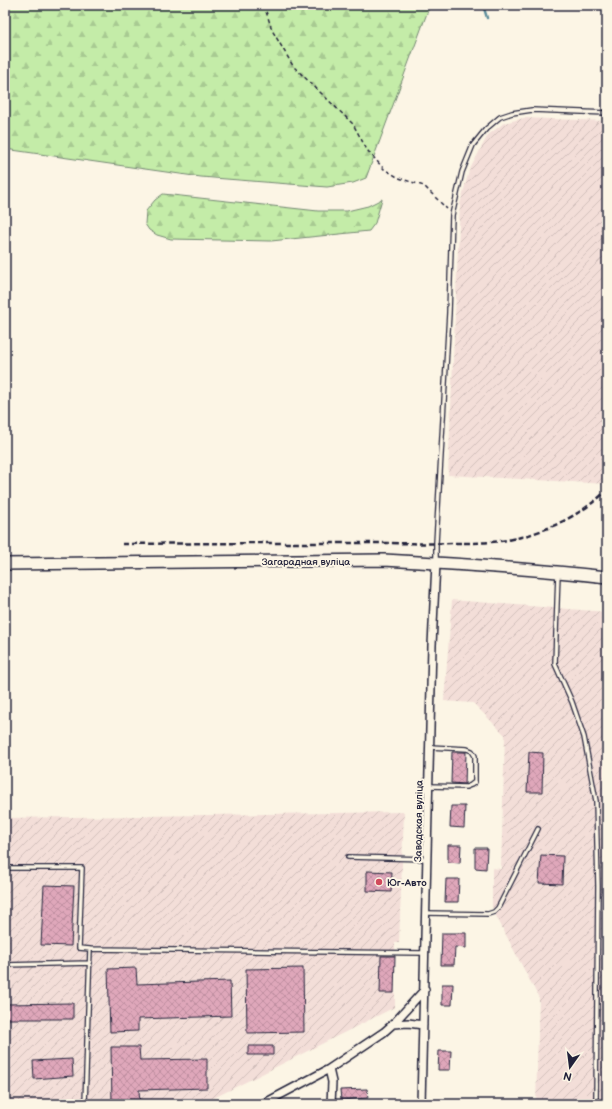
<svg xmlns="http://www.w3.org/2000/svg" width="612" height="1109" font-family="'Balsamiq Sans',sans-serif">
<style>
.industrial{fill:url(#industrial-furrows)}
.forest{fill:url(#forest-firs);stroke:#738772}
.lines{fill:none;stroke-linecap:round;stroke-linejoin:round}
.stream{stroke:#5a8b9a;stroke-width:2.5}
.building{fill:url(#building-cross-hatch);stroke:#22223b}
.lane-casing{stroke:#22223b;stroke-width:6}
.street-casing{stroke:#22223b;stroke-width:10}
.primary-casing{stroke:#22223b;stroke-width:14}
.path{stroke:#22223b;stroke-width:1.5;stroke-dasharray:4 3;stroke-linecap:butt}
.lane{stroke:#fcf5e5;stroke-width:3.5}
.street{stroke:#fcf5e5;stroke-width:7}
.primary{stroke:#fcf5e5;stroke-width:11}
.rail{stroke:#22223b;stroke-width:2.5;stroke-dasharray:6 3;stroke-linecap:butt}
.poi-dot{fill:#d1495b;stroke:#fcf5e5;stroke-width:1.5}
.labels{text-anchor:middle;stroke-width:4;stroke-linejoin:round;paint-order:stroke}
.street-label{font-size:10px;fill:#22223b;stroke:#fcf5e5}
.poi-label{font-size:10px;font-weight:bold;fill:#22223b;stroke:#fcf5e5;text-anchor:start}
</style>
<defs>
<pattern id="industrial-furrows" width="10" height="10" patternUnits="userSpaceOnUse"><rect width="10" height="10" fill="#f3ded8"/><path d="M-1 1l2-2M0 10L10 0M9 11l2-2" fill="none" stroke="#d0beba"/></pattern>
<pattern id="forest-firs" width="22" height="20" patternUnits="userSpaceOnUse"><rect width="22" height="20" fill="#c4eca8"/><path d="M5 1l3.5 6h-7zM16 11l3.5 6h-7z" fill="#a8ca92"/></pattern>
<pattern id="building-cross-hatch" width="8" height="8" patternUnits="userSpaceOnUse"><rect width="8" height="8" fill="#dfa7ba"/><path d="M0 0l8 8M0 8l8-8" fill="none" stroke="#bf8fa1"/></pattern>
</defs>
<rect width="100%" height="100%" fill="#fcf5e5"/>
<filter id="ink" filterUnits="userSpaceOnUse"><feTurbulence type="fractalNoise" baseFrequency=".025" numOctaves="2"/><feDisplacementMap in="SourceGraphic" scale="8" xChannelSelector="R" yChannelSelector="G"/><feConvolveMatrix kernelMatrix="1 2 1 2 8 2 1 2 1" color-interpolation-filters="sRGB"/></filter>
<g filter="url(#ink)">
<path class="industrial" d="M524,118L607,121V484L448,475L460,204L469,171L488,135L504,123Z
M452,600L607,612V1104H536L539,998L494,912L492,906V868L501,869L505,735L473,703L444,701Z
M404,812L399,943H395V1007L202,1104H5V818Z"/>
<path class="forest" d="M5,5H430L366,178L353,183L327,187L201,177L5,149Z
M163,194L318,211H347L368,206L382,199L375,223L369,231L271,241L171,239L157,235L149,230L145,224L146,211L155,200Z"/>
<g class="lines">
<path class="stream" d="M483,5L487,18"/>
</g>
<path class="building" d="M452,752H466L465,784L451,783Z
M529,752L543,753L542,792H527Z
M451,806H465L464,828L450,827Z
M448,845H461L460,863L448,862Z
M475,848H487L486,869L475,868Z
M541,855L563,856L562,884L539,883Z
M367,871L392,872L391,892L367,891Z
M446,879H459L458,902H445Z
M44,885L74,886L71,946L41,945Z
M442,933H466V948L455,947L454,965H441Z
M381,956H395L394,993H380Z
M136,968L137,984L230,981L231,1016L138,1019V1031L110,1032L108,969Z
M303,968L304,1032L247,1033L246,969Z
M442,984H453L452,1005H442Z
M73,1003V1019H5V1004Z
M248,1046H273V1055H248Z
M111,1047H139L140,1060L207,1059V1088L139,1090L140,1103L112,1104Z
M439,1051H451L450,1070H438Z
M72,1059L73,1076L34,1079L33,1061Z
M367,1089L368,1098L341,1100L340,1090Z"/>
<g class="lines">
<g class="lane-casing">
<path id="lane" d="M436,561V543L449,313L452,215L462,172L473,145L486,129L500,117L512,113L532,110L607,113
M558,573L555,664L572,702L584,737L596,801L598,886L596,1101
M429,786L466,787L471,785L475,782V756L472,751L467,749L430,747
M348,857L427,859
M5,868H82L79,948L90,949
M426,913L488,914L494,912L498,908L538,829
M5,965L90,963
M85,1104L90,949L424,953"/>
</g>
<g class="street-casing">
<path id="street" d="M393,1024L408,1023L423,1025
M329,1069L332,1082L331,1104
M263,1104L329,1069L384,1032L393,1024L425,989
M421,1104L432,645L436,563"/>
</g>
<g class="primary-casing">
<path id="primary" d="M5,564L384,560C459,564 533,569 607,577"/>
</g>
<path class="path" d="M264,5L272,30L293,66L353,124L367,150L384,169L399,178L424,186L447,209"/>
<use href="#lane" class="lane"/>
<use href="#street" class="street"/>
<use href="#primary" class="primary"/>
<path class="rail" d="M122,544C206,543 289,543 373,543C400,543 428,544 455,543C477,543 499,543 521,537C552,529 584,513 607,490
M604,1104L607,944"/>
</g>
</g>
<circle class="poi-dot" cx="379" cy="882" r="4"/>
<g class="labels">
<g class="street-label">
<text x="306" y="565">Загарадная вуліца</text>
<text transform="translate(418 821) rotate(-89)" y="4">Заводская вуліца</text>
</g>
<g class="poi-label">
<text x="387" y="886">Юг-Авто</text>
</g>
</g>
<rect width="612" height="1109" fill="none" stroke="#fcf5e5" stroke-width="20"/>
<rect x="10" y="10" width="592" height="1089" fill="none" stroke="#22223b" stroke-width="1.5" filter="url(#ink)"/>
<g transform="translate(570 1067) rotate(194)" stroke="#fcf5e5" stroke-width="3" paint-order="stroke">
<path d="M0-3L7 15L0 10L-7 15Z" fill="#22223b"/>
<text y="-6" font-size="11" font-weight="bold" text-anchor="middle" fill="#22223b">N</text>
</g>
</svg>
